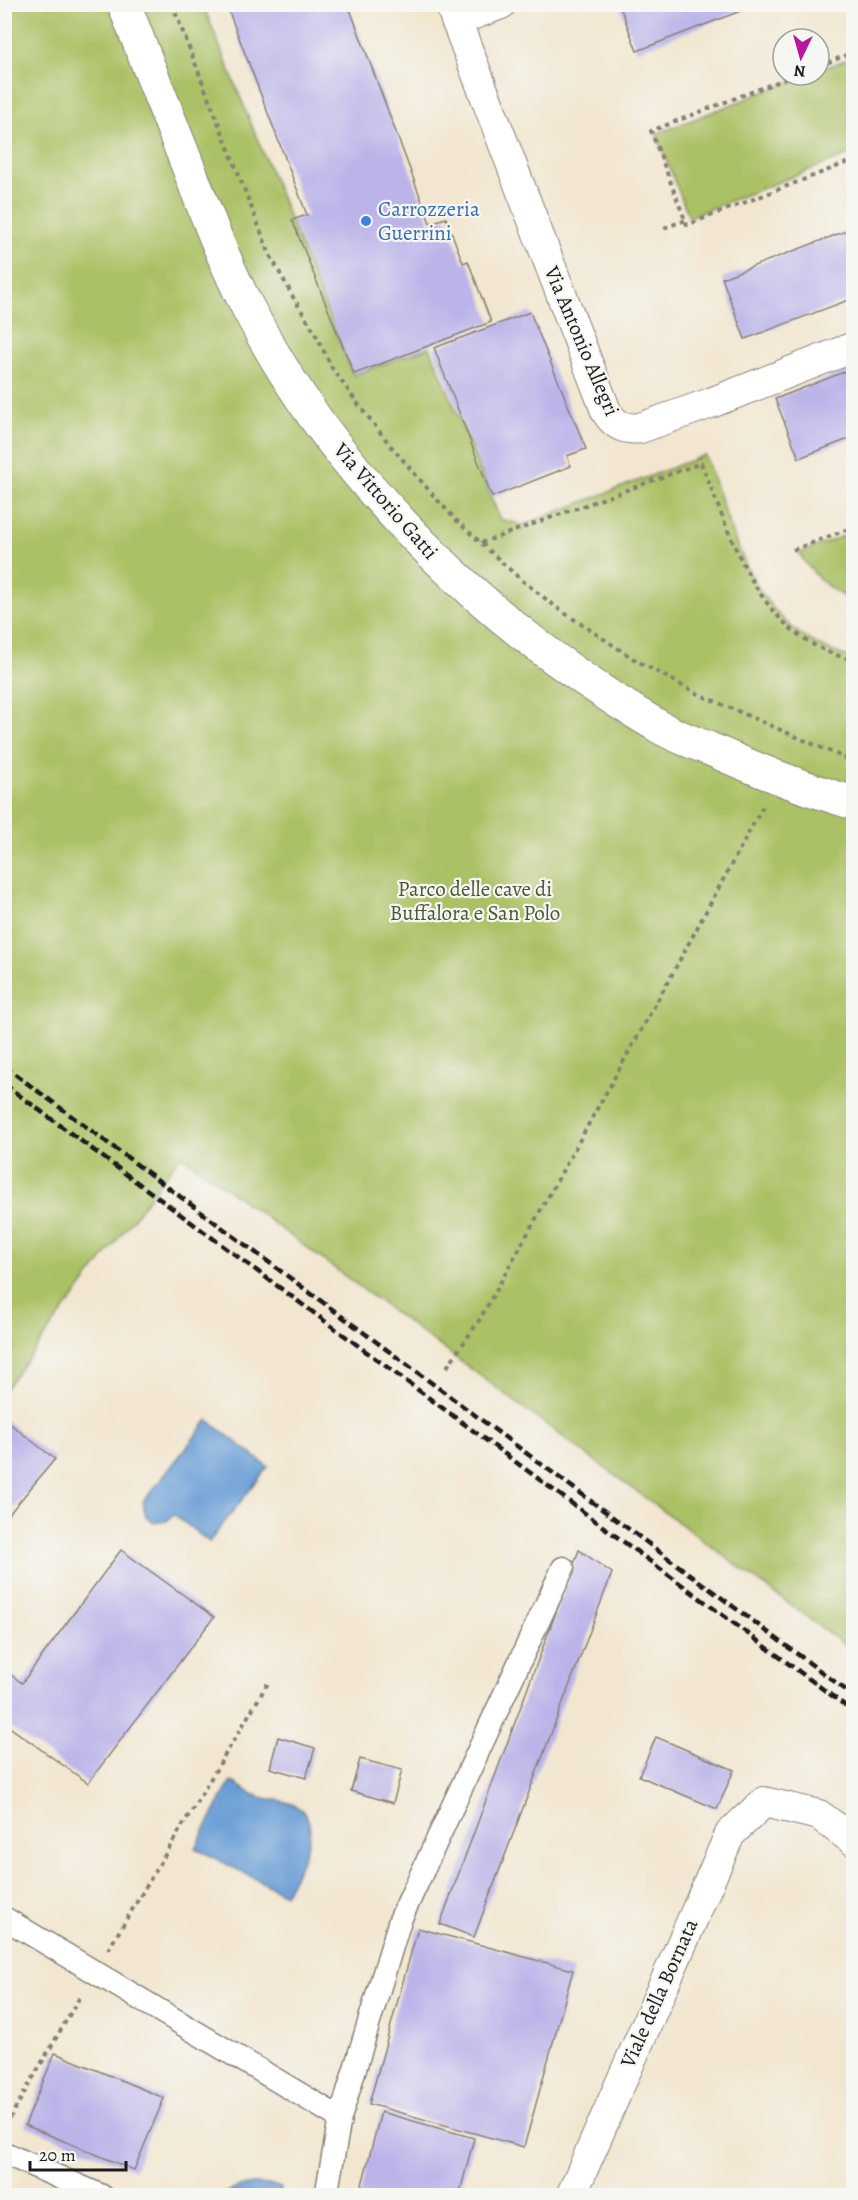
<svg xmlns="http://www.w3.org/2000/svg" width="858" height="2200" font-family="Alegreya,serif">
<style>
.green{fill:#abc165;stroke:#646e40;stroke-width:1.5}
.water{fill:#699dd5;stroke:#425c78;stroke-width:1.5}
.building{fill:#bbb4e9}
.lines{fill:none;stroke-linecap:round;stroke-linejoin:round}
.pedestrian-casing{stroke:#878176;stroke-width:25}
.minor-casing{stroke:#878176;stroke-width:32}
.tertiary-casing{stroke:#878176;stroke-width:35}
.path{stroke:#878176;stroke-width:4;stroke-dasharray:4.5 4.5;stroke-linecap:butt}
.pedestrian{stroke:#fff;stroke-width:22}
.minor{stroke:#fff;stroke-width:30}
.tertiary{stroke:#fff;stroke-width:33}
.rail{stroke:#1c1c1c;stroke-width:4.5;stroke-dasharray:9 4.5;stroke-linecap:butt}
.shop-dot{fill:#3f7fe0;stroke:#f6f6f2;stroke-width:2}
.labels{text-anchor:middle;stroke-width:4.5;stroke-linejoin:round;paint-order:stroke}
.shop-label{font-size:21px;fill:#366cbe;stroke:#f6f6f2;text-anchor:start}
.street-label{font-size:21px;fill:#1c1c1c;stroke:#f6f6f2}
.park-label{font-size:21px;fill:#4e5636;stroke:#f6f6f2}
</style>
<rect width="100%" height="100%" fill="#f6f6f2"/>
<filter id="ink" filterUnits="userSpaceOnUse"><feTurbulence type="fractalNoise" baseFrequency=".0167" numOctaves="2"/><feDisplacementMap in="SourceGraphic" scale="12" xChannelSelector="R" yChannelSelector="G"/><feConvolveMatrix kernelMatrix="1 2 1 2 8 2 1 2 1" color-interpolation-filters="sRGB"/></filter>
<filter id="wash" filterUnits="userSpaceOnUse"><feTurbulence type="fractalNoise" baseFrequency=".008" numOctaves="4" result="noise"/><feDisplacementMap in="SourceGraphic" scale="24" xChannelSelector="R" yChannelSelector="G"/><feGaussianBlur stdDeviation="1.35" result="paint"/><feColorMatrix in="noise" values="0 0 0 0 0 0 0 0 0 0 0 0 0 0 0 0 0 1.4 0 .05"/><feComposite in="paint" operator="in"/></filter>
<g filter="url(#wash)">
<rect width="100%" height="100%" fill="#f2e6d0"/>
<path class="green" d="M5,5H203L353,375L430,347L500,519L523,525L705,455C736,540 753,633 853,658V1651L181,1155L5,1389Z
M853,57V153L689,217L656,134L807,75H819V70Z
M853,532V601C829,590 813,575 799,553Z"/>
<path class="water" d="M208,1420L268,1467L209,1542L173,1514L167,1521L154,1523L146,1517L143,1502Z
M231,1781C241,1787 253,1796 264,1798C274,1800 283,1800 292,1804C330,1821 297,1869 285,1894L195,1848Z
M253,2184L272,2185L281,2188L278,2195H222L239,2187Z"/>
<g id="blocks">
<path class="building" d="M226,4H348L430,223L446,218L463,263L468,261L491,322L354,374L292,220L307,215Z
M619,4H756V5L637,51Z
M854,228V298L745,339L722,278Z
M530,312L586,449L567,456L571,466L492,497L434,348Z
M854,368V437L799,458L775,399Z
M4,1419L55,1459L4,1520Z
M121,1550L214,1617L88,1783L4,1723V1670L22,1683Z
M579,1550L612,1573L474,1937L440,1924Z
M278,1737L315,1748L306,1778L270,1768Z
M656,1737L734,1770L717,1809L639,1776Z
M360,1759L402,1770L393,1803L351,1791Z
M418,1928L573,1970L524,2147L369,2104Z
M55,2053L164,2098L134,2170L25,2125Z
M381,2112L474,2138L459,2196H359Z"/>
</g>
</g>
<g filter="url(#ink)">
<use href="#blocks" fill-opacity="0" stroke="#878176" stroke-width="1.5"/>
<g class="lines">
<g class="pedestrian-casing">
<path id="pedestrian" d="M4,1918L340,2118
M4,2153L102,2196
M326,2196L340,2118L400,1920L563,1568"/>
</g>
<g class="minor-casing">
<path id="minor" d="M450,4L606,411C614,425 624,430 640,428L708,404L854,347
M456,21L501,4
M571,2196L730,1834L764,1802L819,1815L854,1841"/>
</g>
<g class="tertiary-casing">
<path id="tertiary" d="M124,4C146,59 167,114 189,169C207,216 225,264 249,310C338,482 491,629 658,726C674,736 693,742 710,749C757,770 804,789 854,803"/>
</g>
<path class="path" d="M172,4L270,255L293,297L314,331L332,368L358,404L390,445L433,495L456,520L519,578L560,610L637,661L696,693L854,762
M819,66L854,52
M795,75L651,131L687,225L854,160
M664,228L686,220
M481,543L701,463C734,542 757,638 854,660
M793,550L854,527
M447,1367L480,1319L670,978L763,806
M108,1950L268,1683
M5,2126L81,1995"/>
<use href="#pedestrian" class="pedestrian"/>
<use href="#minor" class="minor"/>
<use href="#tertiary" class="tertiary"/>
<path class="rail" d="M4,1066L854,1696
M4,1084L854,1712"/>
</g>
</g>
<circle class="shop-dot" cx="366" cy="221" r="6"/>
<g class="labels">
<g class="shop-label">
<text x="378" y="216">Carrozzeria<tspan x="378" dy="24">Guerrini</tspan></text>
</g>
<g class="street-label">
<text transform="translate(582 341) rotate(67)" y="7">Via Antonio Allegri</text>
<text transform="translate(386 501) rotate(49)" y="7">Via Vittorio Gatti</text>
<text transform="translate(659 1993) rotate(-66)" y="7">Viale della Bornata</text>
</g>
<g class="park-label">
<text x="475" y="896">Parco delle cave di<tspan x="475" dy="24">Buffalora e San Polo</tspan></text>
</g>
</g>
<rect width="858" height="2200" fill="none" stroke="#f6f6f2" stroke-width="24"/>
<g transform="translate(801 57) rotate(185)"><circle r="28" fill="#f6f6f2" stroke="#9f9f9c" stroke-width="1.5"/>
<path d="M0-4.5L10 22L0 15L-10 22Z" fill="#b5179e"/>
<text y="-9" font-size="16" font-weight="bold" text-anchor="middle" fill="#1c1c1c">N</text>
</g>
<path d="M30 2161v9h96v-9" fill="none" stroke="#1c1c1c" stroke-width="3"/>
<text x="39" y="2161" font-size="18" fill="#1c1c1c" stroke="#f6f6f2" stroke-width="4.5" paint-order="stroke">20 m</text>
</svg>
